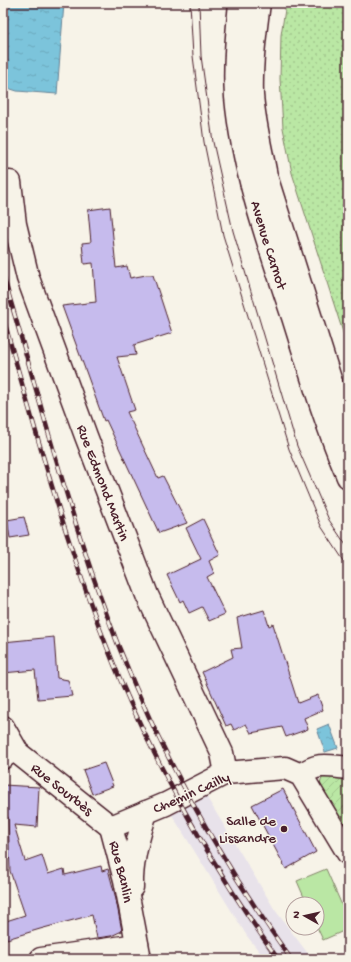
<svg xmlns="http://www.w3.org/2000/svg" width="351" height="962" font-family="'Gochi Hand',sans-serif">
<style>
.built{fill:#e8e2ea}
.grass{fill:#bae7a4;stroke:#828368}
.park{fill:url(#park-dots);stroke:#828368}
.garden{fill:url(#garden-furrows);stroke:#828368}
.water{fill:url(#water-ripples);stroke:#678295}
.building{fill:#c6bbed;stroke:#4a1f2b}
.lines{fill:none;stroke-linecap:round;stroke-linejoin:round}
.service-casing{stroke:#4a1f2b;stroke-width:14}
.minor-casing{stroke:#4a1f2b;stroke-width:25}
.primary-casing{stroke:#4a1f2b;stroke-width:25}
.service{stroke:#f7f3e8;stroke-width:11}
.minor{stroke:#f7f3e8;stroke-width:22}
.primary{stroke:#f7f3e8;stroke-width:22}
.tram{stroke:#4a1f2b;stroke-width:1}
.rail-casing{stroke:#4a1f2b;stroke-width:4.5}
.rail{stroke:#f7f3e8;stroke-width:3;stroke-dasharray:9;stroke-linecap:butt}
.poi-dot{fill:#4a1f2b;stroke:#f7f3e8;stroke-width:1.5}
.labels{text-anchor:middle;stroke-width:3;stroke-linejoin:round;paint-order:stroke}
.street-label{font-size:15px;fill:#4a1f2b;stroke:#f7f3e8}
.poi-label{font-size:15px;fill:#4a1f2b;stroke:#f7f3e8;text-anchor:end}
</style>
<defs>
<pattern id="park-dots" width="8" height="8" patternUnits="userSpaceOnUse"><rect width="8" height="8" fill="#bae7a4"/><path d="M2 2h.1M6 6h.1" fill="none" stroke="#a1c68d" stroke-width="1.8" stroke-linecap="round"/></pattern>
<pattern id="garden-furrows" width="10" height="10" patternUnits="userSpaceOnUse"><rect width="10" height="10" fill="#bae7a4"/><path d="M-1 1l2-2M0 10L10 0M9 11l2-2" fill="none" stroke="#a1c68d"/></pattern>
<pattern id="water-ripples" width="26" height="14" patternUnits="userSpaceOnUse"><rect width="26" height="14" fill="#7bc4db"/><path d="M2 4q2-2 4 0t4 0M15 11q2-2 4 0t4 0" fill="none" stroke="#6ca8bc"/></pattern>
</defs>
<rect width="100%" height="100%" fill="#f7f3e8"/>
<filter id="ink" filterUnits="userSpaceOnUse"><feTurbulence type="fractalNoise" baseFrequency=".025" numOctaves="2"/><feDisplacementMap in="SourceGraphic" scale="8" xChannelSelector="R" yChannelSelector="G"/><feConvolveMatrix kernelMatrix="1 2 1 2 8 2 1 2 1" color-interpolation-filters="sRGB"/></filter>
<g filter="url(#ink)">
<path class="built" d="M206,796L275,910L312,959H265L247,936L172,815Z"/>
<path class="grass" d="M326,869L348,919V929L323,940L317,927V904H307L297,881Z"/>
<path class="park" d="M286,3H348V348L292,173L283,128L280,79L281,35Z"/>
<path class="garden" d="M323,775L348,777V830L319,787Z"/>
<path class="water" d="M3,3H64L57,94L17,91L5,87L3,72Z
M329,724L338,748L325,752L317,729Z"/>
<path class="building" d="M110,207L116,268L127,266L130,278L146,275H153L172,333L134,345L136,355L117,357L135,410L127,412L158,478L163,476L187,523L159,533L106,420L104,421L62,306L96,302L93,263L84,264L82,243L91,242L88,210Z
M24,517L29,535L10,538L7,520Z
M203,519L220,555L209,561L214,573L207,577L225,614L209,621L202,607L189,613L183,600L180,602L167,575L201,559L186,528Z
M264,610L269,626L273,624L298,703L318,695L323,710L304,718L308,729L286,737L282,727L251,733L246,724L234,730L231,724L226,726L202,672L233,657L231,649L242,648L237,618Z
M54,637L57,678L68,680L72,696L38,699L35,670L3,673V642Z
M104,763L113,786L92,794L83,770Z
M3,785L39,787L37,827L14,825L25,861L42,855L48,874L64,869L65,875L101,866L102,871L108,869L115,895L122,931L111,936L97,938L92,915L40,929L7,939L3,922L25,915L10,871L8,817L3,819Z
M283,789L316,852L286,869L252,805Z"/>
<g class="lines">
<g class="service-casing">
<path id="service" d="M3,764L18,753"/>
</g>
<g class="minor-casing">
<g id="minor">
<path id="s1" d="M10,182L15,224L28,278L86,436L147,595L222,753L226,773"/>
<path id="s2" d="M3,727L18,753L111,827"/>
<path d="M301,775C318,762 328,766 348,768"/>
<path d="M111,827L166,804L226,773L285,768L301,775L348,853"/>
<path id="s3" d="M111,827L125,880L140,959"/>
<path d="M132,887C131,861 139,836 146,812"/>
<path d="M41,959L137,945"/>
</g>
</g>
<g class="primary-casing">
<g id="primary">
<path id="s4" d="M240,3C237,34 234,66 236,97C243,173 269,245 293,317C310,371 326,425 348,477"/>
<path d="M259,3C255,33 251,64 252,95C254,122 261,149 266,176L348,436"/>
</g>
</g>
<use href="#service" class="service"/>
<use href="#minor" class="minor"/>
<use href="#primary" class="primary"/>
<path class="tram" d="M190,3L193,56L204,142L223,235L289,449L321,526L348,567
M199,3L201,56L213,142L233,231L297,446L329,520L348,548"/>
<g class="rail-casing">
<path id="rail" d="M3,275C35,383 63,492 101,599C146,727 211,848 291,959
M3,317C40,446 75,579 130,702C171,793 220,878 278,959"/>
</g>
<use href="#rail" class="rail"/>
</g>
</g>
<circle class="poi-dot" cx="284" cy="829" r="4"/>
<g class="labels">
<g class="street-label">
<text dy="5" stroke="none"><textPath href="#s4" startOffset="246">Avenue Carnot</textPath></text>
<text dy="5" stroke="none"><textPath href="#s1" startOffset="316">Rue Edmond Martin</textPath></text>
<text dy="5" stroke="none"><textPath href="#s2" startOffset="87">Rue Sourbès</textPath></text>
<text transform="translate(191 792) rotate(-24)" y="5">Chemin Cailly</text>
<text dy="5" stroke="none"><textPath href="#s3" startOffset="46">Rue Banlin</textPath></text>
</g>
<g class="poi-label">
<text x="276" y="825">Salle de<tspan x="276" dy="17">Lissandre</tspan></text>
</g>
</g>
<rect width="351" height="962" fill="none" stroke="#f7f3e8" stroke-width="16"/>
<rect x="8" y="8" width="335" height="946" fill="none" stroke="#4a1f2b" stroke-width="1.5" filter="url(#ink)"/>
<g transform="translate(305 916) rotate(278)"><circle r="19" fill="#f7f3e8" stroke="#b29e9c"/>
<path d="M0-3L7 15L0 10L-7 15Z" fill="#4a1f2b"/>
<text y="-6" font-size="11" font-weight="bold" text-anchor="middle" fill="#4a1f2b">N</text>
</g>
</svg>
